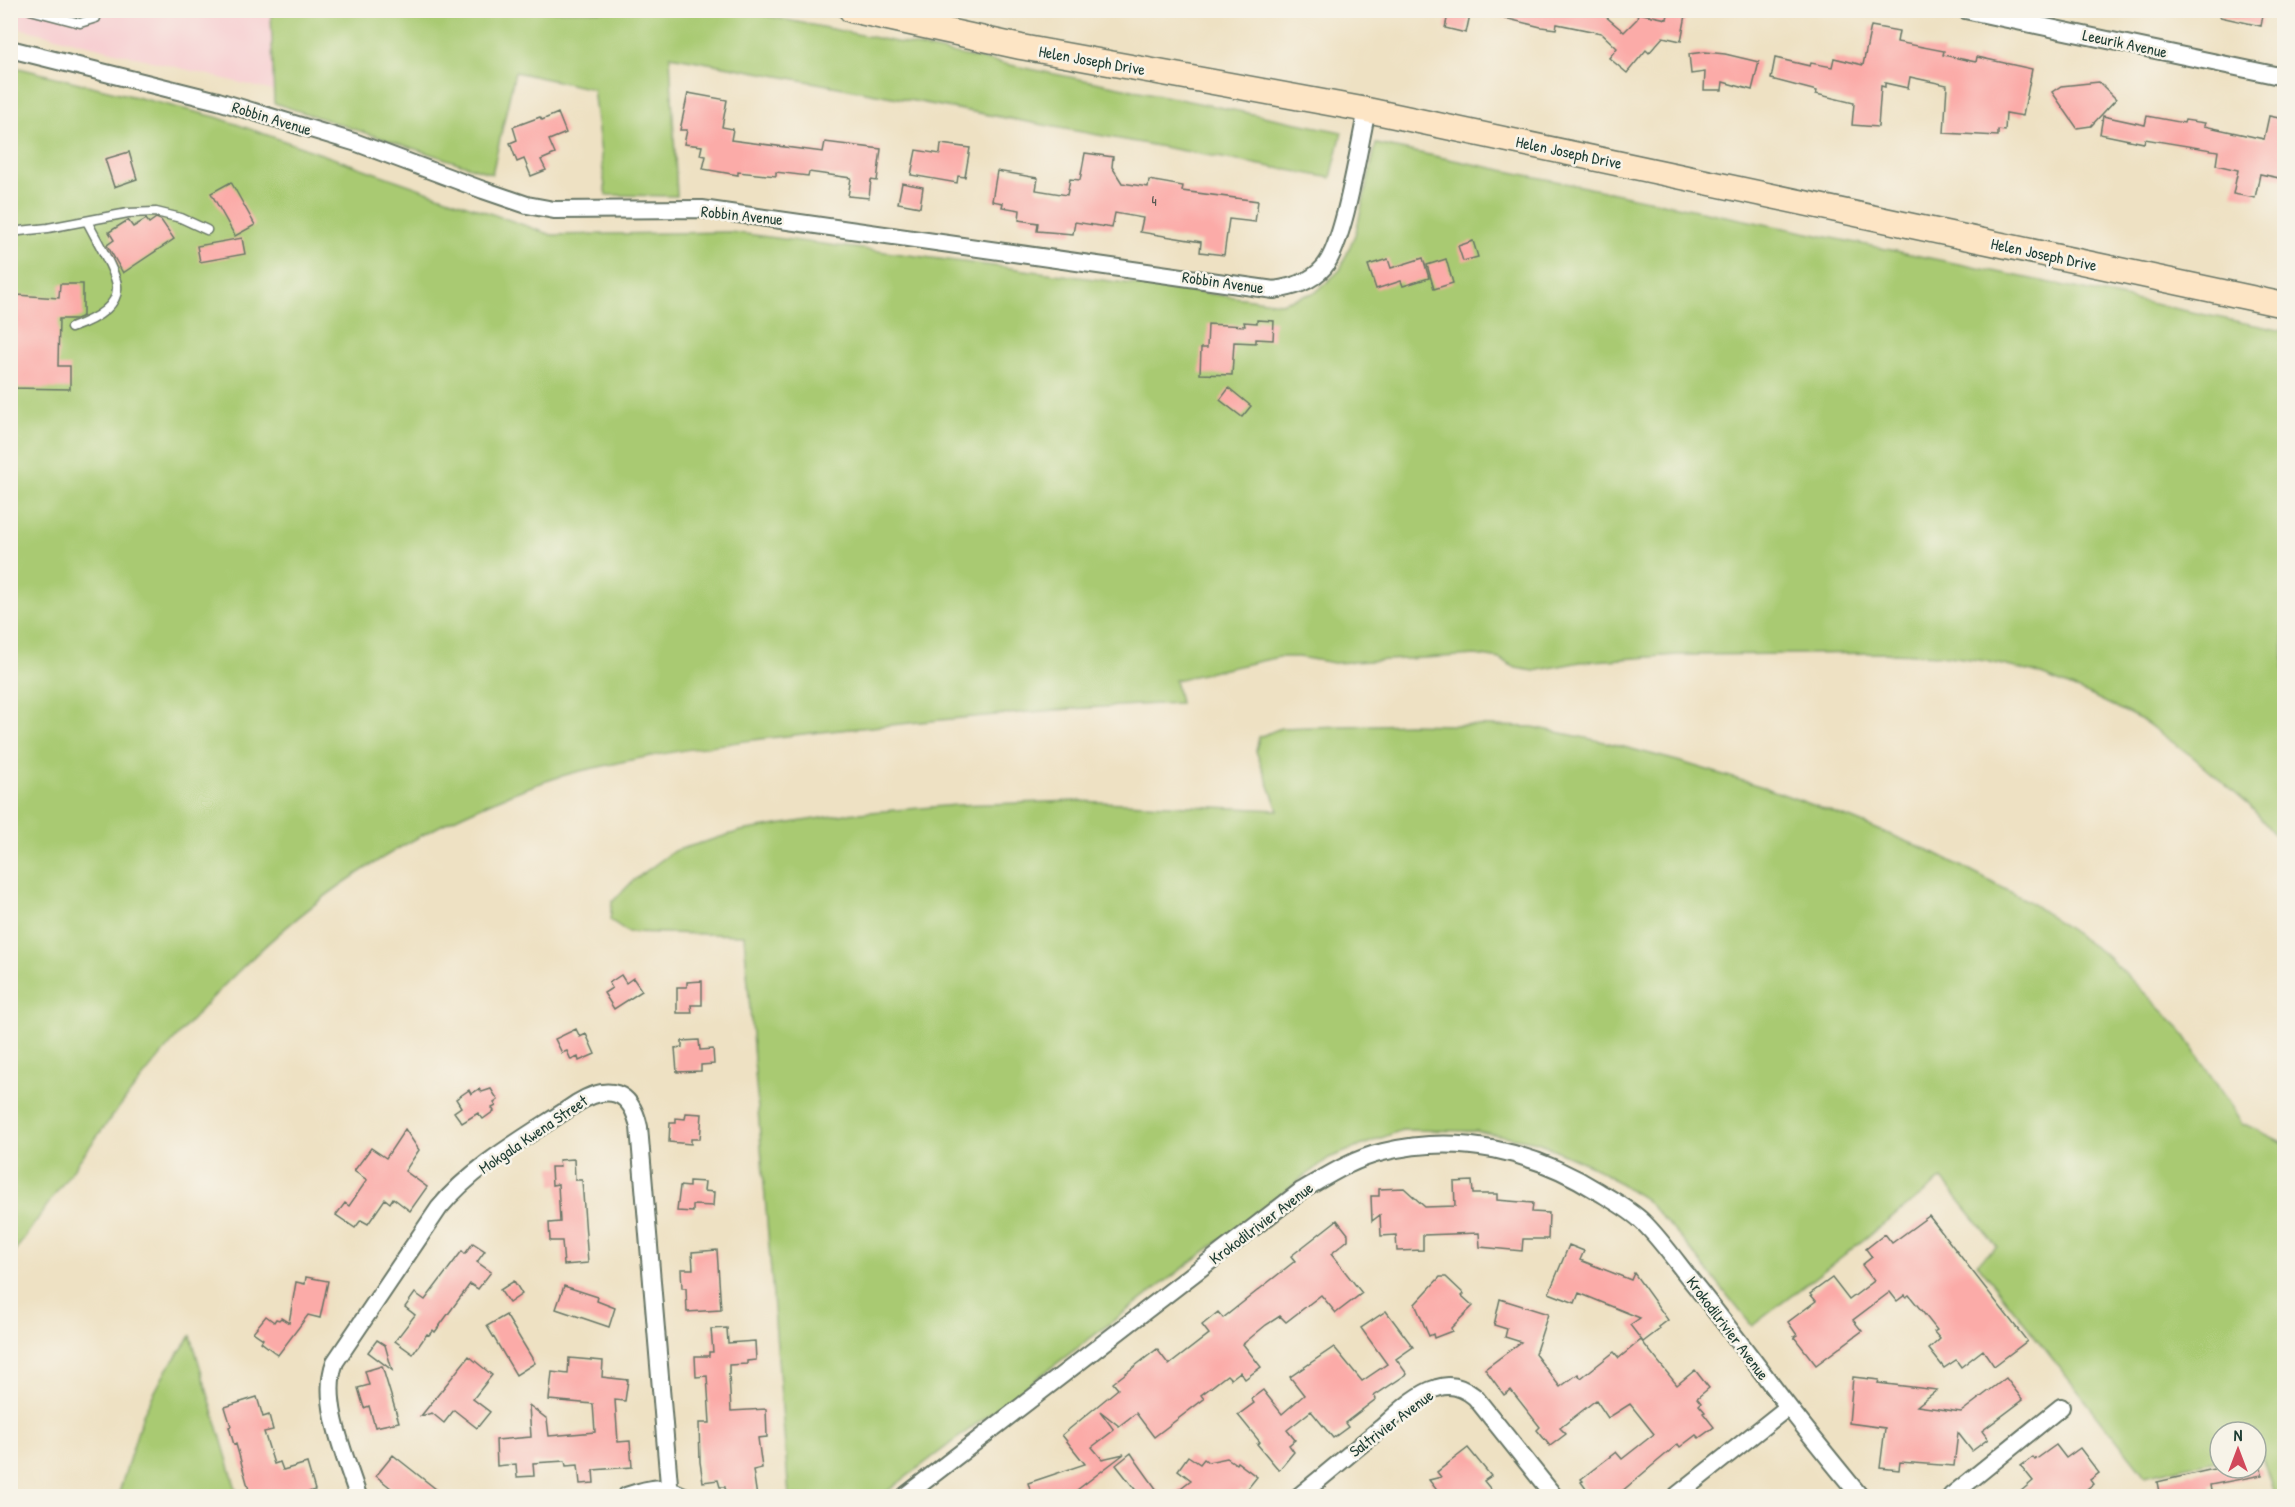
<svg xmlns="http://www.w3.org/2000/svg" width="2295" height="1507" font-family="'Patrick Hand',sans-serif">
<style>
.built{fill:#f7cfd2}
.green{fill:#a9ca72;stroke:#648453;stroke-width:1.5}
.building{fill:#fbaba8}
.lines{fill:none;stroke-linecap:round;stroke-linejoin:round}
.lane-casing{stroke:#677666;stroke-width:11}
.street-casing{stroke:#677666;stroke-width:20}
.secondary-casing{stroke:#677666;stroke-width:27}
.lane{stroke:#fff;stroke-width:8}
.street{stroke:#fff;stroke-width:16}
.secondary{stroke:#fde5c5;stroke-width:24}
.labels{text-anchor:middle;stroke-width:5;stroke-linejoin:round;paint-order:stroke}
.number-label{font-size:14px;fill:#565851}
.street-label{font-size:16px;fill:#1f3d34;stroke:#f7f3e8}
</style>
<rect width="100%" height="100%" fill="#f7f3e8"/>
<filter id="ink" filterUnits="userSpaceOnUse"><feTurbulence type="fractalNoise" baseFrequency=".0167" numOctaves="2"/><feDisplacementMap in="SourceGraphic" scale="12" xChannelSelector="R" yChannelSelector="G"/><feConvolveMatrix kernelMatrix="1 2 1 2 8 2 1 2 1" color-interpolation-filters="sRGB"/></filter>
<filter id="wash" filterUnits="userSpaceOnUse"><feTurbulence type="fractalNoise" baseFrequency=".008" numOctaves="4" result="noise"/><feDisplacementMap in="SourceGraphic" scale="24" xChannelSelector="R" yChannelSelector="G"/><feGaussianBlur stdDeviation="1.35" result="paint"/><feColorMatrix in="noise" values="0 0 0 0 0 0 0 0 0 0 0 0 0 0 0 0 0 1.4 0 .05"/><feComposite in="paint" operator="in"/></filter>
<g filter="url(#wash)">
<rect width="100%" height="100%" fill="#eee1c3"/>
<path class="built" d="M11,11H271L273,91L11,26Z"/>
<path class="green" d="M271,11H743L1342,132L1331,178L670,56L677,196L606,195L593,89L515,72L492,174L274,103Z
M11,66L216,117L552,235L730,232L1281,303L1316,292L1340,270L1356,232L1376,144L2284,331V846L2250,806L2193,757L2142,720L2086,693L2036,673L1986,661L1940,655L1892,653L1677,655L1580,662L1534,671L1516,668L1500,659L1476,655L1334,663L1299,657H1279L1175,680L1180,703C1077,707 974,716 871,727C789,735 707,744 626,761C606,766 585,769 565,775C494,797 423,831 360,872C215,966 108,1118 11,1257Z
M1409,724L1533,727L1605,742L1681,762L1763,787L1852,819L1935,853L2028,901L2106,955L2179,1027L2242,1123L2284,1143V1496H2275L2260,1450H2256V1432H2220V1459L2145,1476L1977,1263L1997,1247L1942,1179L1752,1326L1686,1244L1645,1199L1594,1167L1537,1142L1476,1131L1402,1130L1329,1158L881,1496H789L744,935L628,932L610,920L612,902L634,880L674,851L741,831L846,814L957,805L1078,801L1278,810L1256,751L1259,737L1281,728Z
M191,1336L238,1496H118L143,1414L167,1369Z"/>
<g id="blocks">
<path class="building" d="M1449,10H1471L1466,33L1445,28Z
M1501,10H1598L1624,32L1637,19L1638,13L1667,19L1669,10H1687L1681,41L1663,37L1649,53L1646,50L1627,73L1609,58L1617,48L1601,33L1557,24L1556,29L1541,27L1500,17Z
M2220,10H2264L2261,26L2220,17Z
M1871,26L1899,31L1897,42L1944,51L1943,55L1976,62L1977,57L2032,69L2023,116L2006,113L2005,131L1998,130V136L1944,133L1947,85L1910,77L1908,88L1885,83V87L1881,86L1878,127L1852,125L1854,103L1816,94L1817,91L1771,79L1775,58L1810,66L1811,63L1832,67L1834,58L1863,65Z
M1705,52L1725,54L1759,62L1752,90L1723,82L1722,90H1704L1705,72L1691,74L1689,54Z
M2099,82L2116,99L2091,126L2077,128L2052,92L2061,86Z
M688,93L727,100L722,127L733,129L731,140L823,152L825,142L881,149L877,181L871,180L869,198L848,196L851,178L809,172L808,176L776,172V176L738,172V175L703,169L706,156L700,155L702,146L684,144L687,130H680Z
M558,113L566,133L549,140L555,154L541,160L546,170L531,176L524,159L517,162L510,143L517,140L513,127L540,117L542,120Z
M2103,116L2145,125L2147,116L2184,123L2185,120L2205,123L2204,126L2264,139L2269,116L2284,119V179L2260,174L2255,198L2233,194L2238,170L2216,165L2218,151L2145,139L2144,143L2100,134Z
M941,144L970,148L965,177L958,176L957,183L911,175L916,150L940,154Z
M129,152L137,179L114,187L105,159Z
M1085,153L1113,157L1112,167L1122,183L1148,187L1149,180L1183,186L1182,191L1258,201L1255,222L1229,219L1224,255L1200,252L1201,242L1140,232L1143,218L1115,213L1112,228L1075,222L1073,234L1037,231L1038,223L1019,220L1020,210L1002,207L1003,203L992,201L997,171L1038,178L1036,190L1067,195L1070,179L1080,180Z
M231,182L255,225L235,236L211,193Z
M902,183L923,187L920,207L898,203Z
M156,218L161,220L174,239L123,273L107,245L114,240L109,232L128,220L133,227L146,219L149,223Z
M242,238L245,254L200,262L197,246Z
M1473,241L1478,257L1463,261L1458,246Z
M1423,258L1429,278L1403,286L1401,281L1376,289L1368,265L1388,259L1391,268Z
M1446,259L1453,283L1434,289L1427,265Z
M60,284H83V316L76,319H59L58,366H70V389L10,388V336H14L17,295L59,298Z
M1257,320L1274,321L1273,340L1256,339V343L1234,342L1232,375L1200,374L1201,348H1207L1208,324L1245,326L1244,322L1257,323Z
M1229,388L1251,406L1242,417L1220,400Z
M621,975L626,983L633,978L642,991L614,1009L604,993L612,988L609,983Z
M702,981V1005H691L692,1013H677V987H687V982Z
M576,1029L580,1037L586,1034L595,1054L579,1061L578,1057L571,1060L567,1051L562,1053L555,1039Z
M699,1040L700,1050L713,1049L714,1064L701,1065V1071L677,1072L675,1048L682,1047V1041Z
M479,1089L482,1092L491,1089L498,1100L494,1103L496,1106L492,1108L494,1111L483,1119L478,1113L462,1123L454,1112L461,1107L456,1099L469,1090L471,1094Z
M686,1113L702,1114L700,1139H691V1144L669,1142L670,1123H676V1118L685,1119Z
M405,1129L419,1150L405,1171L427,1187L410,1211L393,1198L390,1203L385,1199L368,1224L361,1220L355,1228L336,1215L345,1203L349,1206L367,1180L354,1171L371,1148L386,1158Z
M574,1159L575,1180H582L588,1263L564,1265L562,1241H550L549,1223L560,1222L558,1184L552,1185L551,1167H560L559,1160Z
M689,1181L705,1182L704,1191L714,1192L713,1206L693,1205V1212L677,1211L680,1186L689,1187Z
M1472,1181L1473,1194H1497V1200L1533,1203L1532,1212L1549,1213L1548,1239H1523L1522,1251L1480,1247L1479,1233L1423,1235V1250L1397,1251L1396,1235L1381,1236L1380,1215L1372,1221L1371,1196H1379V1189L1404,1188L1425,1207L1455,1206L1454,1182Z
M1929,1216L2027,1341L1994,1366L1983,1350L1961,1367L1956,1360L1944,1368L1929,1349L1940,1339L1934,1332L1937,1330L1909,1295L1906,1297L1905,1295L1897,1301L1890,1292L1853,1320L1862,1331L1816,1365L1794,1337L1797,1335L1788,1322L1816,1301L1810,1294L1832,1278L1849,1300L1874,1281L1862,1265L1872,1257L1866,1249L1885,1234L1892,1243Z
M1337,1220L1348,1234V1240L1331,1254L1362,1293L1336,1313L1321,1295L1286,1322L1280,1316L1266,1325L1243,1344L1261,1367L1245,1379L1240,1372L1231,1379L1227,1375L1201,1395L1204,1399L1154,1437L1136,1413L1119,1426L1100,1411L1114,1430L1092,1447L1102,1459L1124,1454L1077,1490L1079,1497H1032L1028,1483L1085,1464L1062,1435L1118,1389L1113,1383L1157,1349L1169,1365L1209,1334L1202,1325L1218,1312L1223,1318L1295,1261L1291,1256Z
M473,1243L485,1251L477,1262L491,1272L478,1289L470,1284L435,1332L433,1330L429,1335L427,1334L413,1354L395,1341L415,1315L405,1307L415,1293L425,1300L462,1251L465,1254Z
M1569,1245L1584,1251L1580,1260L1631,1280L1634,1273L1668,1320L1659,1327L1660,1329L1643,1342L1630,1325L1640,1318L1579,1293L1575,1303L1549,1293Z
M717,1250L721,1310L687,1312L686,1288H682L681,1269H693L692,1252Z
M306,1277L328,1281L320,1318L308,1315L278,1355L261,1342L263,1339L253,1332L266,1316L274,1322L276,1319L279,1320L281,1318L289,1323L296,1282L305,1284Z
M1440,1277H1446L1464,1294L1462,1296L1473,1306L1451,1328L1452,1331L1434,1338L1433,1334L1429,1336L1415,1304Z
M514,1281L522,1294L509,1303L500,1290Z
M564,1286L598,1297L597,1301L615,1308L609,1327L556,1309Z
M1500,1299L1548,1314L1535,1354L1560,1387L1578,1374L1581,1378L1614,1352L1619,1358L1641,1340L1677,1385L1695,1370L1709,1388L1697,1398L1701,1403L1699,1405L1705,1412L1703,1413L1714,1427L1699,1438L1696,1435L1680,1447L1678,1444L1615,1497H1592L1581,1482L1583,1481L1581,1479L1616,1452L1622,1459L1654,1434L1630,1404L1608,1418L1596,1400L1560,1428L1566,1434L1550,1446L1537,1430L1540,1427L1511,1390L1504,1395L1485,1369L1521,1342L1505,1337L1507,1329L1494,1325Z
M1386,1311L1413,1347L1396,1359L1407,1374L1374,1396L1376,1399L1345,1423L1348,1427L1333,1438L1311,1411L1287,1430L1295,1440L1289,1445L1294,1452L1279,1470L1257,1444L1260,1442L1238,1415L1254,1403L1251,1399L1263,1390L1282,1414L1304,1395L1290,1377L1334,1347L1362,1381L1387,1364L1361,1328Z
M506,1315L535,1363L516,1375L487,1326Z
M727,1328L728,1343L755,1341L756,1360L747,1361V1364L729,1365V1375L731,1411L766,1409L767,1437L758,1438L762,1468L753,1470L757,1497H726L725,1487H720L718,1480L703,1482L700,1462L699,1423H710L707,1376L696,1377L695,1356H709V1352H713L711,1329Z
M377,1340L385,1345L392,1370L368,1352Z
M469,1356L492,1375L473,1399L490,1412L477,1428L454,1410L444,1423L432,1413L421,1416Z
M569,1358L603,1361L602,1377L628,1380L625,1401L615,1400L618,1442L630,1441L632,1467L593,1470L594,1483L580,1484L578,1465L566,1466L565,1461L533,1463L534,1476L517,1477L516,1464L497,1466L496,1440L531,1437L529,1405L547,1419L549,1436L595,1432L593,1404L549,1400L552,1372L568,1374Z
M382,1366L399,1422L375,1427L369,1406L364,1408L358,1388L369,1385L365,1371Z
M1853,1377L1879,1380L1878,1383L1937,1390L1917,1406L1961,1412L2006,1378L2023,1400L1982,1431L1988,1439L1972,1451L1958,1433L1954,1466L1900,1462L1899,1470L1880,1468L1885,1428L1849,1423Z
M257,1397L263,1417L269,1415L273,1430L264,1432L274,1464L280,1462L283,1470L307,1463L315,1490L293,1497H251L236,1444L234,1445L229,1427L231,1426L225,1407Z
M2056,1445L2066,1458L2080,1448L2099,1473L2090,1480L2093,1484L2077,1497H2014L2033,1481L2021,1466L2033,1457L2035,1460Z
M1468,1448L1491,1476L1484,1481L1497,1497H1442L1429,1480L1441,1477L1437,1472Z
M1131,1453L1137,1462L1162,1497H1141L1116,1465Z
M393,1455L446,1497H402L376,1476Z
M1188,1456L1200,1464L1204,1459L1208,1462L1227,1458L1236,1464L1237,1462L1257,1477L1245,1492L1241,1489L1236,1497H1169L1191,1480L1178,1470Z
M2218,1468H2261L2262,1475L2210,1485L2212,1497H2160L2157,1482Z"/>
</g>
</g>
<g filter="url(#ink)">
<use href="#blocks" fill-opacity="0" stroke="#677666" stroke-width="1.5"/>
<g class="lines">
<g class="lane-casing">
<path id="lane" d="M30,10L80,23L96,18L97,10
M10,232L48,228L128,213L156,212L181,218L207,230
M71,328C88,322 119,309 117,286C116,271 94,236 87,221"/>
</g>
<g class="street-casing">
<path id="street" d="M1965,10L2284,77
M10,49L218,101L357,143L483,190L527,205L554,210L702,209L1274,290C1293,287 1311,282 1324,267C1345,242 1359,145 1367,110
M358,1496C346,1458 320,1400 335,1362L439,1208C475,1164 530,1135 577,1103C608,1084 631,1090 639,1127L670,1496
M626,1496C650,1488 661,1484 684,1496
M905,1496L1301,1191C1327,1176 1353,1159 1383,1152C1459,1133 1534,1151 1599,1192C1614,1201 1631,1210 1644,1223C1661,1240 1675,1260 1690,1279C1716,1311 1740,1343 1765,1376C1795,1417 1828,1457 1860,1496
M1299,1496C1326,1474 1353,1451 1381,1428C1397,1414 1416,1394 1437,1388C1451,1383 1464,1388 1475,1397L1554,1496
M1676,1496L1788,1407
M1951,1496L2061,1407"/>
</g>
<g class="secondary-casing">
<path id="secondary" d="M851,10L1021,47L1367,110L2284,305"/>
</g>
<use href="#lane" class="lane"/>
<use href="#street" class="street"/>
<use href="#secondary" class="secondary"/>
</g>
</g>
<g class="labels">
<g class="number-label">
<text x="1154" y="206">4</text>
</g>
<g class="street-label">
<text transform="translate(2125 43) rotate(12)" y="6">Leeurik Avenue</text>
<text transform="translate(1092 60) rotate(10)" y="6">Helen Joseph Drive</text>
<text transform="translate(272 118) rotate(17)" y="6">Robbin Avenue</text>
<text transform="translate(1569 152) rotate(12)" y="6">Helen Joseph Drive</text>
<text transform="translate(742 215) rotate(6)" y="6">Robbin Avenue</text>
<text transform="translate(2044 254) rotate(12)" y="6">Helen Joseph Drive</text>
<text transform="translate(1223 282) rotate(8)" y="6">Robbin Avenue</text>
<text transform="translate(533 1134) rotate(-34)" y="6">Mokgala Kwena Street</text>
<text transform="translate(1261 1223) rotate(-37)" y="6">Krokodilrivier Avenue</text>
<text transform="translate(1728 1328) rotate(53)" y="6">Krokodilrivier Avenue</text>
<text transform="translate(1391 1423) rotate(-37)" y="6">Saltrivier Avenue</text>
</g>
</g>
<rect width="2295" height="1507" fill="none" stroke="#f7f3e8" stroke-width="36"/>
<g transform="translate(2238 1450)"><circle r="28" fill="#f7f3e8" stroke="#a1aaa0" stroke-width="1.5"/>
<path d="M0-4.5L10 22L0 15L-10 22Z" fill="#d1495b"/>
<text y="-9" font-size="16" font-weight="bold" text-anchor="middle" fill="#1f3d34">N</text>
</g>
</svg>
